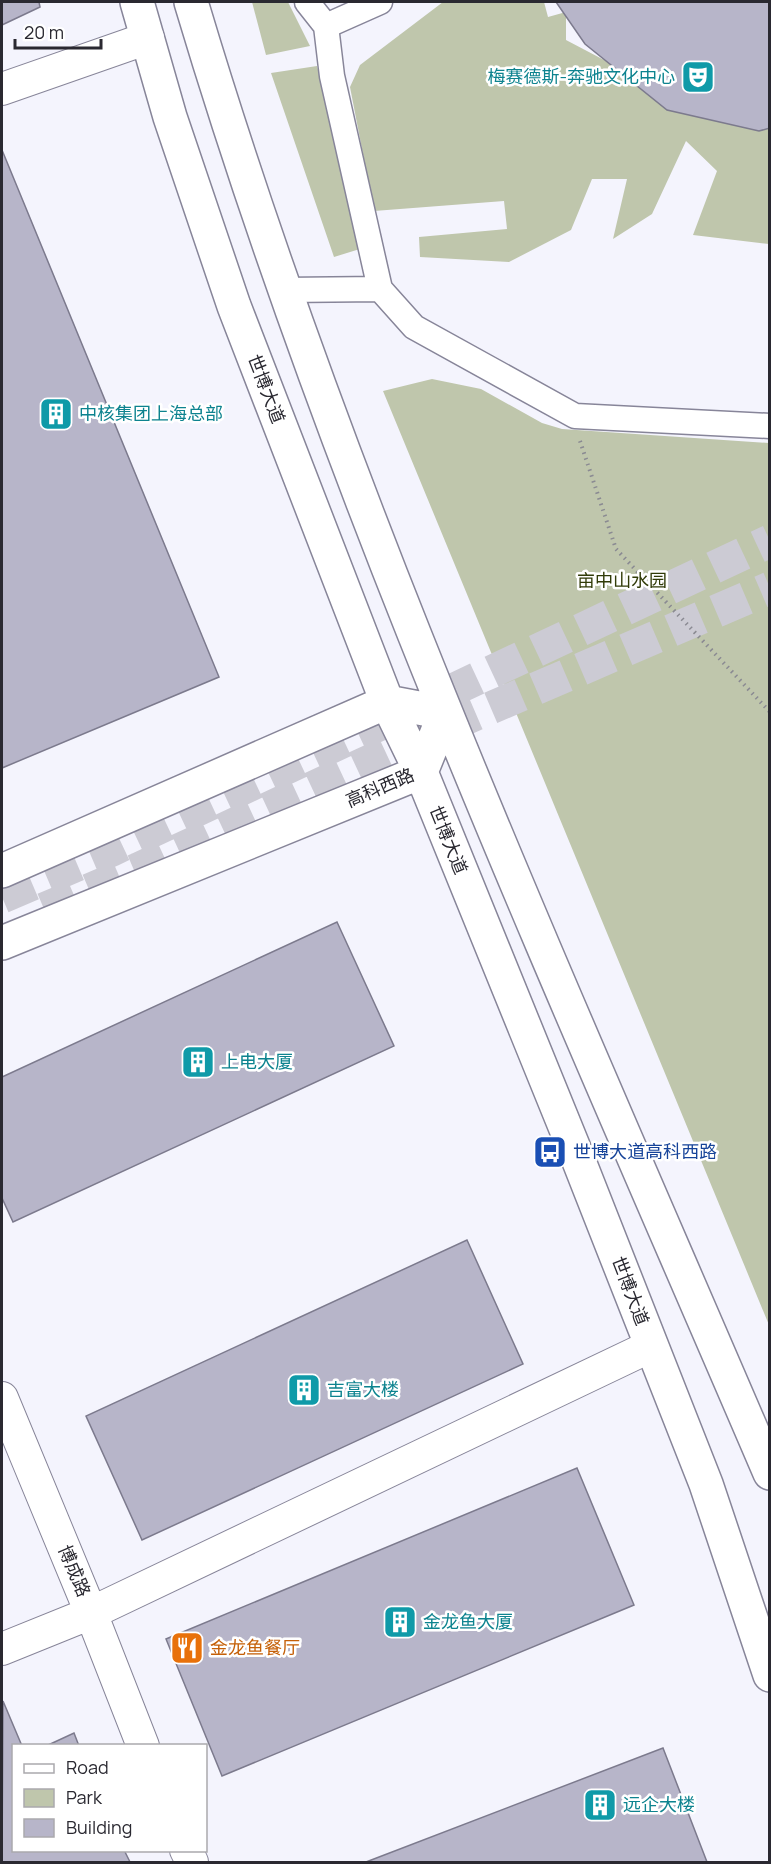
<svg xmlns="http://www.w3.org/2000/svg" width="771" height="1864" font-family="Manrope,'Noto Sans SC',sans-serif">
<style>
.green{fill:#bfc6ac}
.building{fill:#b7b5c9;stroke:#7c7a8d;stroke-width:1.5}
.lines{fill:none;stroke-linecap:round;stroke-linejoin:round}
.secondary-tunnel{stroke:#cccbd4;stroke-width:33;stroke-dasharray:33 16;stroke-linecap:butt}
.pedestrian-casing{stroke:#878599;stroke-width:27}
.minor-casing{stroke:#878599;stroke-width:34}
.primary-casing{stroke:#878599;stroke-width:36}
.path{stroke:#8a8a92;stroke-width:4;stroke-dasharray:1.5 4.5;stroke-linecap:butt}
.pedestrian{stroke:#fff;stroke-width:24}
.minor{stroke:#fff;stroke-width:32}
.primary{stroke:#fff;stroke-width:33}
.labels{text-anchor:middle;stroke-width:5;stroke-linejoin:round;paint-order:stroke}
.culture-label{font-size:18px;fill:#0d838f;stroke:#fff;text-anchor:start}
.street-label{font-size:18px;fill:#2a2931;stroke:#fff}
.park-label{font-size:18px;fill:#313b08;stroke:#fff}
.transit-label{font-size:18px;fill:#164399;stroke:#fff;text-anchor:start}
.food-label{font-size:18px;fill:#c56008;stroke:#fff;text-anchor:start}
</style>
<rect width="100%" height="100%" fill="#f4f4fd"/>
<path class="green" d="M252,2H288L310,46L266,55Z
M443,2H544L548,17L566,12V40L665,92L769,111V244L693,235L717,171L686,141L652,214L613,239L627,179H592L571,230L509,262L420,257L419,237L507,229L504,201L374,211L350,87L360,65Z
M317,66L363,248L334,257L271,73Z
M432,379L481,389L542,423L562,429L769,443V1325L383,391Z"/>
<path class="building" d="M2,2H39L40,7L2,25Z
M556,2H770V128L759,131L667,110L585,44Z
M2,150L219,677L2,768Z
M337,922L394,1046L13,1222L2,1198V1077Z
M467,1240L523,1364L142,1540L86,1416Z
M577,1468L634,1605L222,1776L166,1639Z
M3,1701L22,1746H14V1850H124L130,1862H2Z
M74,1733L79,1746H46Z
M663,1748L707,1862H366Z"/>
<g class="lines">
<path class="secondary-tunnel" d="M2,897L112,850L770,541
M44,909L138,869L402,746L770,588"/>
<g class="pedestrian-casing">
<path id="pedestrian" d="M307,2L326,26L332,76L380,289L414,327L575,416L770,426
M326,26L380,2
M284,290L380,289"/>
</g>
<g class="minor-casing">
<path id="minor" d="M2,89L148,38
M2,1398L91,1613L143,1746
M2,1649L91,1613L651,1346
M186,1850L192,1862"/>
</g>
<g class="primary-casing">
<path id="primary" d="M137,2L170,117L234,306L387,702L421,772L573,1146L706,1484L770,1675
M191,2C341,505 563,990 770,1473
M2,871L387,702L445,713
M2,943L421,772L445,713"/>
</g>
<path class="path" d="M580,441L616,549L770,712"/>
<use href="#pedestrian" class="pedestrian"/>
<use href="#minor" class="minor"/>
<use href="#primary" class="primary"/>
</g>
<defs>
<g id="theatre-square" transform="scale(1.725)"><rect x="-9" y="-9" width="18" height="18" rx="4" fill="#0f9aa8" stroke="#fff"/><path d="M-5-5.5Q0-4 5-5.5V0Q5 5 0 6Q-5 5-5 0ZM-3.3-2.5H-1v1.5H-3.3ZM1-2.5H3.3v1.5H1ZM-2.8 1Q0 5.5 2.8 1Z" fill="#fff"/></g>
<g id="building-square" transform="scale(1.725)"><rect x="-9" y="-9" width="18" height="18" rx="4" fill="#0f9aa8" stroke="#fff"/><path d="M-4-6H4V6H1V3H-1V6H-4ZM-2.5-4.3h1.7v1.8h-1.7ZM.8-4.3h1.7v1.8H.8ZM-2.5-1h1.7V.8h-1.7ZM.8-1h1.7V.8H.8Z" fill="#fff"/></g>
<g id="bus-square" transform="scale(1.725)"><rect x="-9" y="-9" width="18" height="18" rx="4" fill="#1a4fb4" stroke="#fff"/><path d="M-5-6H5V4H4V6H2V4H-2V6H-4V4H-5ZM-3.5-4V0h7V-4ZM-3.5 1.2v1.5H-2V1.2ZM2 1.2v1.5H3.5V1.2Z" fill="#fff"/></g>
<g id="restaurant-square" transform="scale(1.725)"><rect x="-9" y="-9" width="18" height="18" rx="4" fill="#e8710a" stroke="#fff"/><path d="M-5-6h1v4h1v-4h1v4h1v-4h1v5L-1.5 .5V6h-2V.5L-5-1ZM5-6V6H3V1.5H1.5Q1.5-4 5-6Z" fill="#fff"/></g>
</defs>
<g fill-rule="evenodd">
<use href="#theatre-square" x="698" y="77"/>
<use href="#building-square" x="56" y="414"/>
<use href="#building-square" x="198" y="1062"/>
<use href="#bus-square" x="550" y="1152"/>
<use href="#building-square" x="304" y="1390"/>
<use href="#building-square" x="400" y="1622"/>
<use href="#restaurant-square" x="187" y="1648"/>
<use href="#building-square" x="600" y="1805"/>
</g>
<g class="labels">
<g class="culture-label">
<text x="675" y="83" text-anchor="end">梅赛德斯-奔驰文化中心</text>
<text x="79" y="420">中核集团上海总部</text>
<text x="221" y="1068">上电大厦</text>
<text x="327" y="1396">吉富大楼</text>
<text x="423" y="1628">金龙鱼大厦</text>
<text x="623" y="1811">远企大楼</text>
</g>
<g class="street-label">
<text transform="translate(266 389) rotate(69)" y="6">世博大道</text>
<text transform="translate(380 788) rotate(-23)" y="6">高科西路</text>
<text transform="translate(448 840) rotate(68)" y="6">世博大道</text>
<text transform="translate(630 1291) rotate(69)" y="6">世博大道</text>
<text transform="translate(74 1571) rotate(67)" y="6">博成路</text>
</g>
<g class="park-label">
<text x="622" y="587">亩中山水园</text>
</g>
<g class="transit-label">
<text x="573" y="1158">世博大道高科西路</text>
</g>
<g class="food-label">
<text x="210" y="1654">金龙鱼餐厅</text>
</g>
</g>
<rect width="771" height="1864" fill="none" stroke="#2a2931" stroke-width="6"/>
<rect x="12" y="1744" width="195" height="108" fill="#ffffff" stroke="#aaa9ad" stroke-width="1.5"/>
<rect x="24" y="1764" width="30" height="9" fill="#ffffff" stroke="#aaa9ad" stroke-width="1.5"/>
<text x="66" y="1774" font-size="18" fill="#2a2931">Road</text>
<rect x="24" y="1789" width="30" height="18" fill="#bfc6ac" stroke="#aaa9ad" stroke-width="1.5"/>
<text x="66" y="1804" font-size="18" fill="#2a2931">Park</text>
<rect x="24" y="1819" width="30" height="18" fill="#b7b5c9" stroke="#aaa9ad" stroke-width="1.5"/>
<text x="66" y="1834" font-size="18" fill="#2a2931">Building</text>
<path d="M15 39v9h86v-9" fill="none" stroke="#2a2931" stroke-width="3"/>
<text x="24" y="39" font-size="18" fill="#2a2931" stroke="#ffffff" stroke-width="4.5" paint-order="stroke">20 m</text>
</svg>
